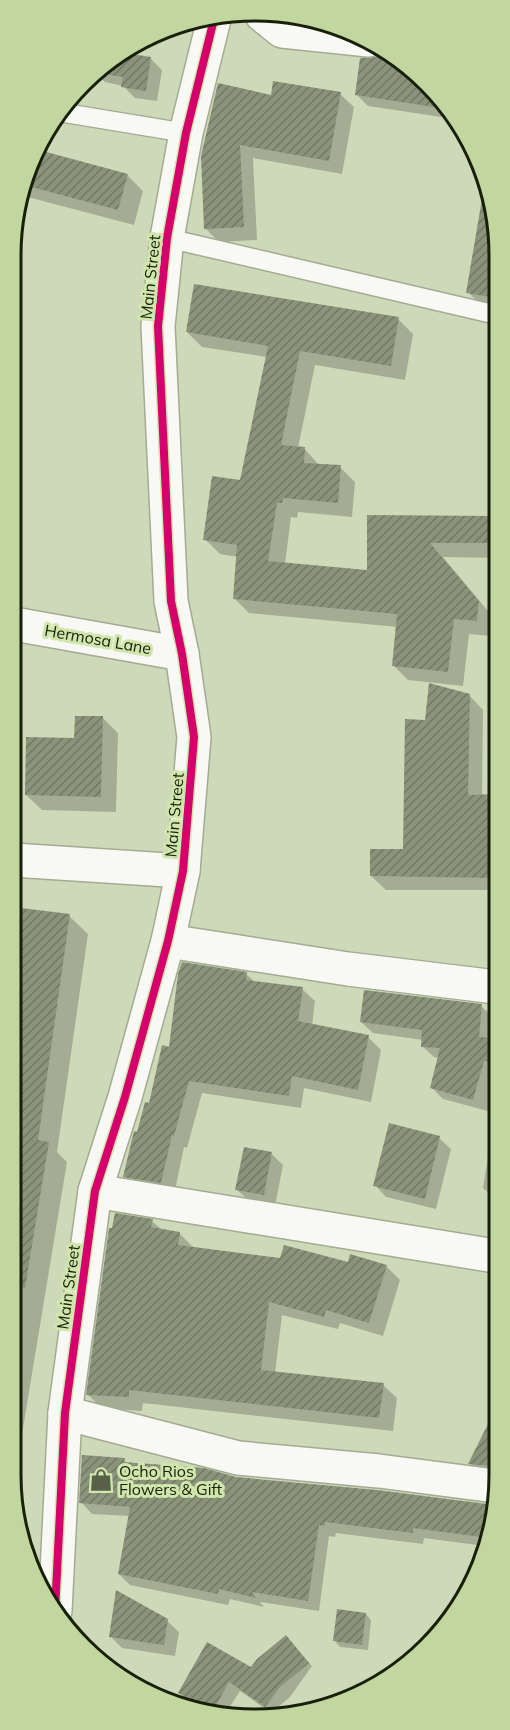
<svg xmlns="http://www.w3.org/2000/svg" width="510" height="1730" font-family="Mulish,sans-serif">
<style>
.shadow{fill:#0003}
.building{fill:url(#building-hatch)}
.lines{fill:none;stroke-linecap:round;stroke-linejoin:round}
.service-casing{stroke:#a3ab92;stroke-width:21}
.minor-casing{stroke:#a3ab92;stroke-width:36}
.tertiary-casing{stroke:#a3ab92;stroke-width:36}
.service{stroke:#f8f9f4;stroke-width:18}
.minor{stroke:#f8f9f4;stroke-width:33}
.tertiary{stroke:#f8f9f4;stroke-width:33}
.cycleway-casing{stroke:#d1e6ac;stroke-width:11}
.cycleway{stroke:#d6006c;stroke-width:8}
.labels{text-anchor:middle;stroke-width:6;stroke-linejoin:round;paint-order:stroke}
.street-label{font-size:16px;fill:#19200a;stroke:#d1e6ac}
.poi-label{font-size:16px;fill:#19200a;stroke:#d1e6ac;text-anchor:start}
.rim{fill:none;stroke:#19200a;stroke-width:3}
</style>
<defs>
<pattern id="building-hatch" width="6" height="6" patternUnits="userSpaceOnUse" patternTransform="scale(1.5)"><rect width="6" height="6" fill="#8b947b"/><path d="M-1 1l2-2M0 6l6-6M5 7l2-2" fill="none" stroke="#717863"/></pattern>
</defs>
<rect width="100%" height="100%" fill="#ced9b9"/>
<path class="shadow" d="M118,53L150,58L162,70L157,101L135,98L123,86L105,82L97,74Z
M400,62L439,94L449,110L448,118L368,106L357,95Z
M340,94L354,107L342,174L253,158L257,240L219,242L206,229L202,156L272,96Z
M38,151L127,175L143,191L134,225L20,195Z
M495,213L497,223V310L483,307L468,292L492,228Z
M398,319L413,334L405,380L315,365L298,448H304L319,465L340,467L355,482L352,517L298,512L297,518L291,517L285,564L368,572L369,517L497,518V558L443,557L493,617L491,636L469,634L463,686L408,680L393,665L398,627L249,613L234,598L238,557L220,554L205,539L242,482L267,357L202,347L187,332Z
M469,695L483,710L482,796H496V890H386L371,876L404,850L426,721Z
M103,718L118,733L116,812L42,810L26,795L76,740Z
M13,908L69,916L88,934L57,1152L67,1162L13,1489L10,1475Z
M246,974L255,982L302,989L315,1001L312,1026L368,1037L381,1050L371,1102L304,1088L301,1108L202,1093L187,1148L184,1147L174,1195L138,1189L125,1176L138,1134L171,1048Z
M481,1006L493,1017L491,1039L496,1040L495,1199L483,1188L495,1113L443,1099L432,1088L439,1058L434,1057L422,1046L423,1040L373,1033L361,1022Z
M439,1138L451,1149L436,1209L386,1197L375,1185Z
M272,1154L283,1165L275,1206L249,1201L237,1190Z
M152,1221L162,1230L179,1233L193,1247L281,1260L386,1266L400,1280L383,1336L340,1323L338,1329L282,1315L275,1373L383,1385L397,1398L393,1431L143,1403L142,1411L102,1408L88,1395Z
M495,1451V1471L475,1469L470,1463Z
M124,1460L128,1464L236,1478L377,1491L495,1506V1523L485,1546L424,1538L423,1544L336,1533L335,1537L329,1536L319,1611L260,1602L264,1607L230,1599L228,1605L130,1585L119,1574L130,1516L92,1514L81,1502Z
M366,1614L371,1620L368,1650L340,1647L335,1641Z
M167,1621L179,1632L175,1656L122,1648L111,1637Z
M286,1637L312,1666L290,1697L271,1713L240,1691L223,1717L206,1712L191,1703L180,1693L252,1669Z"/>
<path class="building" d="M119,52L151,57L146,91L121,87L123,77L98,73Z
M377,57L397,59L439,94L448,109L355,95L360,58Z
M273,81L341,92L329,161L240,145L244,227L204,229L201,156L218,83L271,95Z
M39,150L128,174L118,210L24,185Z
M484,187L488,188L497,223V298L466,293Z
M194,284L399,317L391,366L300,351L281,445L305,447L304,463L341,465L338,503L283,498L282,503H277L268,561L367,570V515L497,516V543H430L479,601L477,621L454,619L448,672L392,666L397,614L233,599L237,545L203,540L212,476L240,480L268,346L186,332Z
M429,683L470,694L468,795L496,794V878L370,876V849H403L405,719L425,720Z
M75,716H103L101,797L25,795L26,737L74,738Z
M13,907L70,914L38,1140L49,1142L25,1288L11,1286Z
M182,962L247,972L246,980L303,987L298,1021L369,1035L358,1090L292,1076L289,1096L189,1081L174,1136L172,1135L161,1183L123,1177L134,1131L137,1132L145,1102L149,1103L162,1045L169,1047L178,974Z
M364,990L482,1004L479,1037L496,1038V1062L484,1061L473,1100L430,1088L440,1048L421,1047L422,1030L360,1022Z
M389,1123L440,1136L425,1199L373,1186Z
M244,1147L272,1152L264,1195L235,1190Z
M115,1213L153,1219L151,1227L180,1232L178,1245L280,1258L284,1245L348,1262L350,1254L387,1265L369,1323L326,1310L324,1317L269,1302L261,1370L384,1383L379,1418L129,1390V1397L86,1395L109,1228H112Z
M495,1410V1466L468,1464Z
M82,1455L125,1458L124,1462L204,1468L236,1477L377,1490L487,1504L482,1537L413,1528V1533L325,1522V1526L319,1525L308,1601L252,1592L256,1598L219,1589L218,1594L118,1574L130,1507L79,1503Z
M116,1590L168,1619L164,1645L109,1637Z
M337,1609L366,1613L362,1645L333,1641Z
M286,1635L309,1663L280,1687L265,1707L229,1682L212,1712L178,1693L207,1642L251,1667L257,1659Z"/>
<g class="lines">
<g class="service-casing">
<path id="service" d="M59,112L186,133
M167,238L497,315"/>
</g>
<g class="minor-casing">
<path id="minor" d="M262,15L282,31L369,40
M14,624L182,654
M13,860L183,871
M168,941L348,969L496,987
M95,1191L495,1256
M65,1413L238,1458L379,1471L495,1486"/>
</g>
<g class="tertiary-casing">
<path id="tertiary" d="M55,1611L65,1413L95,1191L125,1097L168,941L183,871L194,737L182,654L171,601L158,326L167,238L186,133L215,15"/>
</g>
<use href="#service" class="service"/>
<use href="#minor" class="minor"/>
<use href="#tertiary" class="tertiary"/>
<g class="cycleway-casing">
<path id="cycleway" d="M55,1611L65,1413L95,1191L125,1097L168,941L183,871L194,737L182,654L171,601L158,326L167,238L186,133L215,15"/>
</g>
<use href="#cycleway" class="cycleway"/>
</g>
<defs>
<g id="shop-bare" transform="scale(1.8)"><path d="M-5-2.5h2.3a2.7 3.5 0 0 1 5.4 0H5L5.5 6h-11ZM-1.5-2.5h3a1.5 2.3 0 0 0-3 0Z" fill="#586147" stroke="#d1e6ac" stroke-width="2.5" paint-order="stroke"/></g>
</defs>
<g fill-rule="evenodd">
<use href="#shop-bare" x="101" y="1480"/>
</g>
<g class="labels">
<g class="street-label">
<text transform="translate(150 277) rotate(-84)" y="6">Main Street</text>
<text transform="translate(98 639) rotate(10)" y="6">Hermosa Lane</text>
<text transform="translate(174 815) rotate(-85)" y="6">Main Street</text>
<text transform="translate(68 1287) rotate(-82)" y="6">Main Street</text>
</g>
<g class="poi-label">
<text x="119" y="1477">Ocho Rios<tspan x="119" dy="18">Flowers &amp; Gift</tspan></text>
</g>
</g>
<path d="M0 0H510V1730H0ZM255 21H255A234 234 0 0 1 489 255V1475A234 234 0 0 1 255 1709H255A234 234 0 0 1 21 1475V255A234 234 0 0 1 255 21Z" fill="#c2d69f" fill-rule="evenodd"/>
<path class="rim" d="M255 21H255A234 234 0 0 1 489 255V1475A234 234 0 0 1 255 1709H255A234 234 0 0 1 21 1475V255A234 234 0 0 1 255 21Z"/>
</svg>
